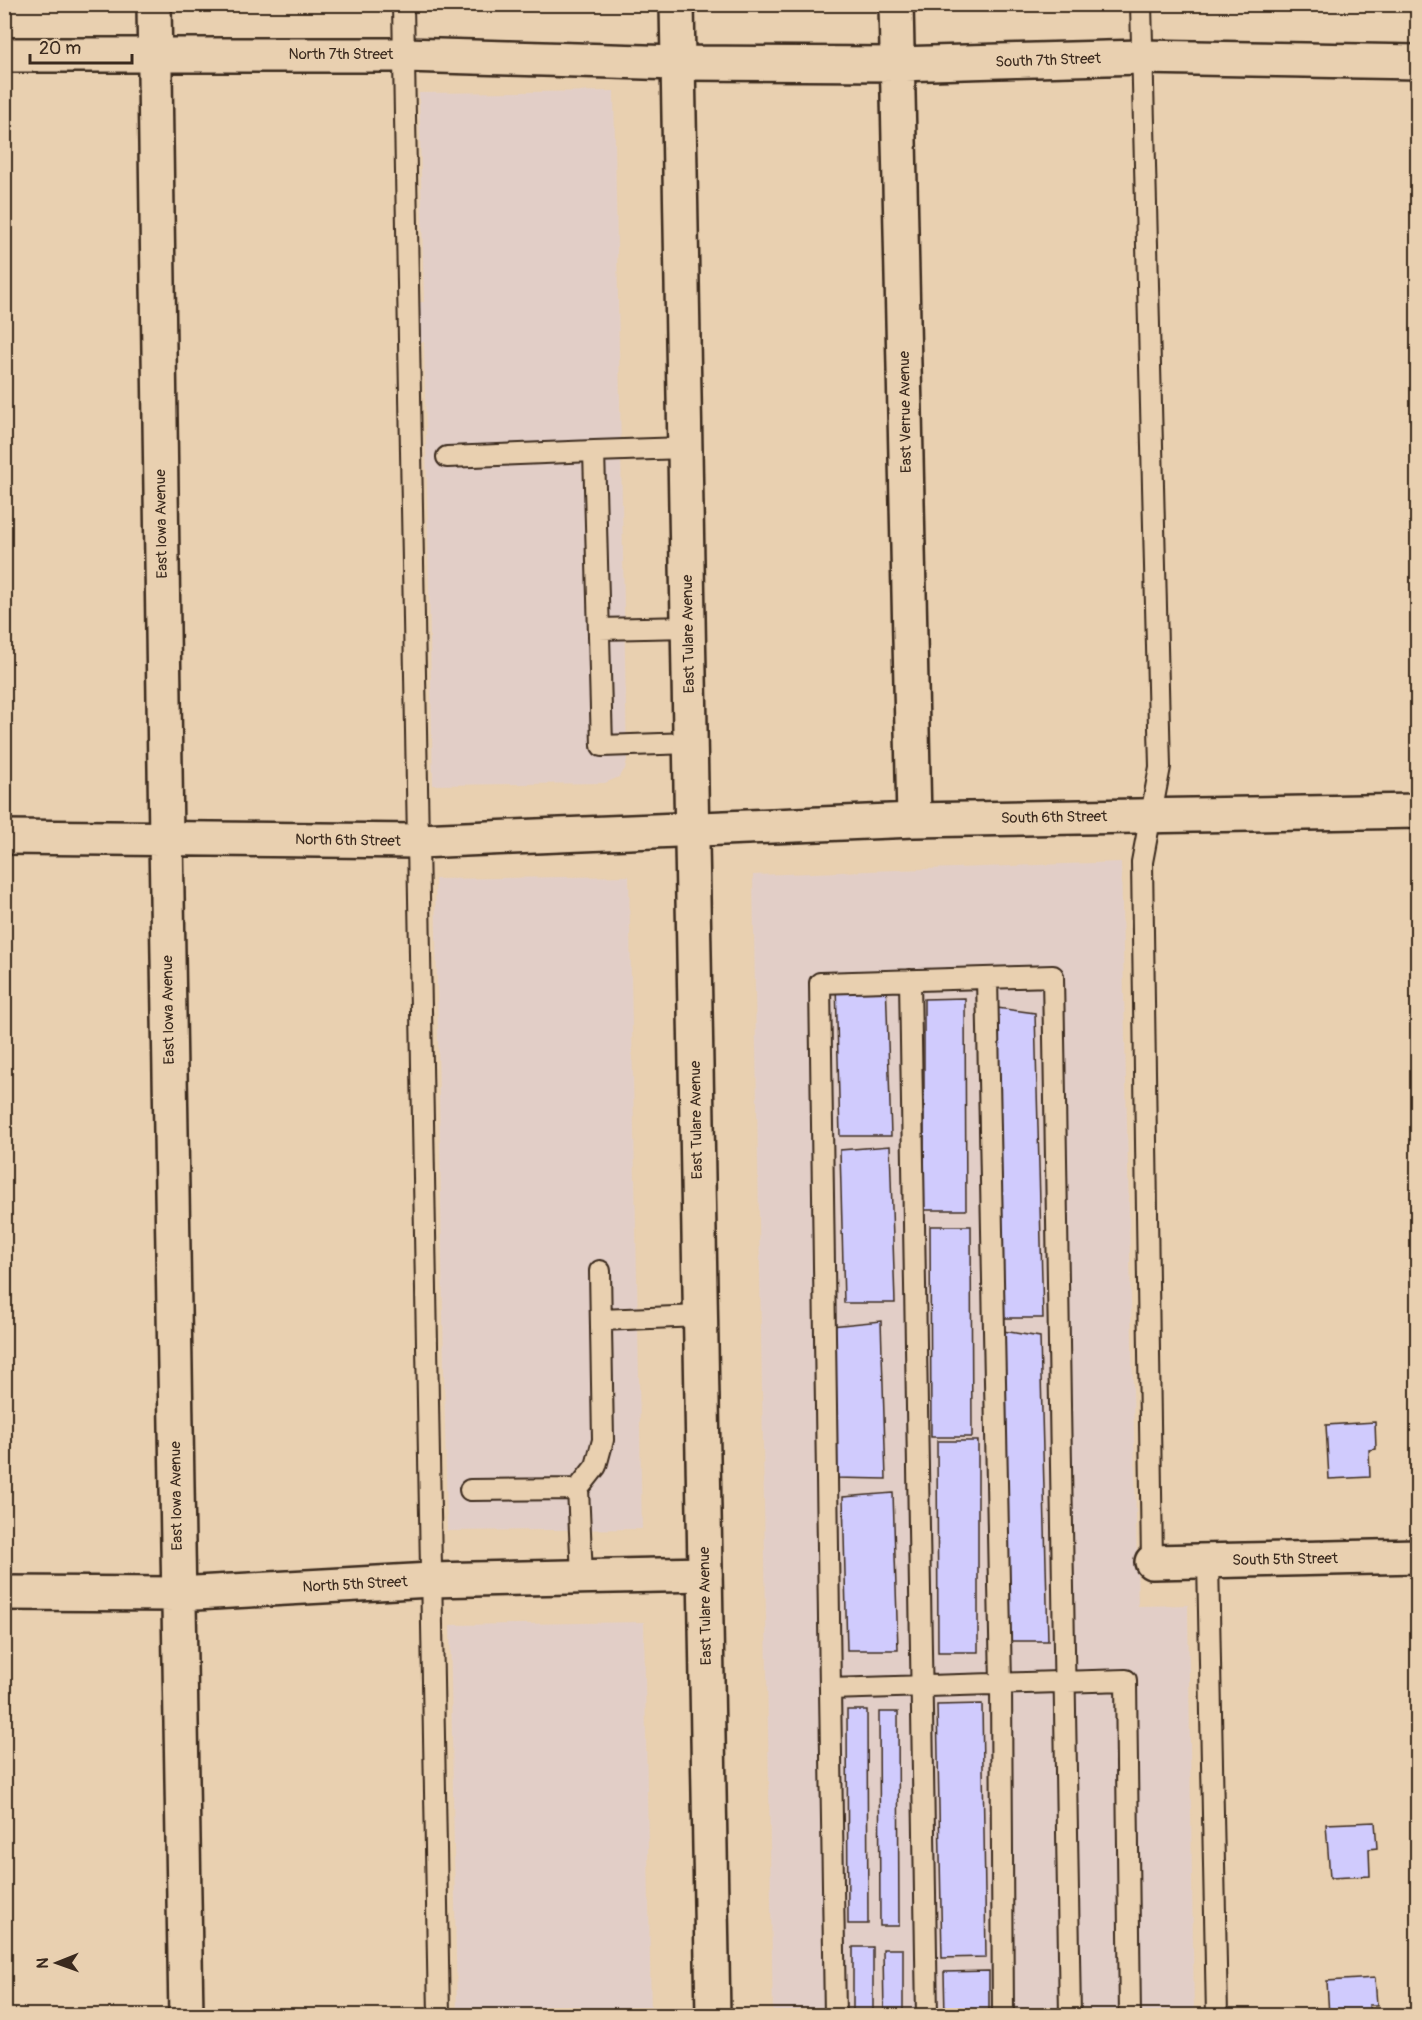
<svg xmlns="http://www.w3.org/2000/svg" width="1422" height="2020" font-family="Pangolin,sans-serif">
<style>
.built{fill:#e2cec7}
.building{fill:#d0cbfd;stroke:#3b2a1e;stroke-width:1.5}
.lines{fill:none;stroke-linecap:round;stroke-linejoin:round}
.service-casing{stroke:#3b2a1e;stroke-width:24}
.minor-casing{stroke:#3b2a1e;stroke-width:38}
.secondary-casing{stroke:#3b2a1e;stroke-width:38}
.service{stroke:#e9d0b0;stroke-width:20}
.minor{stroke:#e9d0b0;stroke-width:33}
.secondary{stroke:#e9d0b0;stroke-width:33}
.labels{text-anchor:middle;stroke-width:4.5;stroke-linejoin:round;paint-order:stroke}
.street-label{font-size:15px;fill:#3b2a1e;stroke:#e9d0b0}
</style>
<rect width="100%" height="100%" fill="#e9d0b0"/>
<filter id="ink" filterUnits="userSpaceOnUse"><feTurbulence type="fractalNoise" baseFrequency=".0167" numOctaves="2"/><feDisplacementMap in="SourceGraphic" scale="12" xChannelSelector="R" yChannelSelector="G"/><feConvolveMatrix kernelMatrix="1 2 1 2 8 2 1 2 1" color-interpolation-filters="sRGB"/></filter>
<g filter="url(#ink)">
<path class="built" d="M614,91L627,760L625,769L619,777L605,783L433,785L424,342H408V303L424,302L419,93Z
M1121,862L1138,1606L1188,1605L1194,2015H773L753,875Z
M629,876L642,1529L447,1531L435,879Z
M644,1622L651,2015H457L450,1625Z"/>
<path class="building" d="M886,979L891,1136H840L836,983Z
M965,998L966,1210H924V999Z
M997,1008L1035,1013L1043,1318H1002Z
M890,1146L895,1303H844L840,1150Z
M930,1226H971L972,1437H931Z
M881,1321L886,1479L835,1478L831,1326Z
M1003,1331L1040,1337L1048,1641H1008Z
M1375,1422L1376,1449L1369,1450L1370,1477L1329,1479L1326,1425Z
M937,1441H978V1652H938Z
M893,1493L898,1650H847L843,1497Z
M982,1704L986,1957L942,1958L937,1705Z
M847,1710H867L868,1924H848Z
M879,1712H898L899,1926H880Z
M1375,1822L1377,1848L1369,1849L1370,1876L1330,1878L1326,1824Z
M853,1947H873V2016H853Z
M883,1949H903V2016H884Z
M989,1971V2016H945L944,1972Z
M1375,1978L1377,2005H1369L1370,2016H1329L1327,1981Z"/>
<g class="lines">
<g class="service-casing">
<path id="service" d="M403,4L439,2016
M1141,4L1160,767L1142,862L1152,1562
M684,448L594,451L602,746L690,743
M447,457L594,451
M599,629L688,627
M987,978L1001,1684L1003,2016
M910,980L927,2016
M601,1320L700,1316
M578,1489L596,1466L603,1440L600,1271
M470,1490L578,1489L582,1576
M1208,1561L1217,2016
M830,1689L835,2016
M1070,2016L1053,976L820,983L830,1689C928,1686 1027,1683 1126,1680L1130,2016"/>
</g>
<g class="minor-casing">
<path id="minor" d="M154,4L166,838L186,2016
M896,4L914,820
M4,55H404L678,63L897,64L1141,57L1418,62
M4,837L419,841L914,820L1418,811
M1152,1562L1418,1556
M4,1593L178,1594L431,1580L705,1574"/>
</g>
<g class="secondary-casing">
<path id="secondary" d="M677,4L713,2016"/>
</g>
<use href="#service" class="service"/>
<use href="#minor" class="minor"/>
<use href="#secondary" class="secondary"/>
</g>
</g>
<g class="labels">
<g class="street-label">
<text x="341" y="59">North 7th Street</text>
<text transform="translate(1048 60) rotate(-2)" y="5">South 7th Street</text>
<text transform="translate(905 412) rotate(-91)" y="5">East Verrue Avenue</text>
<text transform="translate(161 524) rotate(-91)" y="5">East Iowa Avenue</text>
<text transform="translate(688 634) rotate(-91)" y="5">East Tulare Avenue</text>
<text transform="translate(1054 817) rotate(-1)" y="5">South 6th Street</text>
<text transform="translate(348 840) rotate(1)" y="5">North 6th Street</text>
<text transform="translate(168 1010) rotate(-91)" y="5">East Iowa Avenue</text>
<text transform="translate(696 1120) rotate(-91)" y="5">East Tulare Avenue</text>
<text transform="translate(176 1496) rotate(-91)" y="5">East Iowa Avenue</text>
<text transform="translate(1285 1559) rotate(-1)" y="5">South 5th Street</text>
<text transform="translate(355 1584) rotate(-3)" y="5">North 5th Street</text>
<text transform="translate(705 1606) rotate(-91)" y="5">East Tulare Avenue</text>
</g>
</g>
<rect width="1422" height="2020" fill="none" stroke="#e9d0b0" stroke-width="24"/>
<rect x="12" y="12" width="1398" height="1996" fill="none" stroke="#3b2a1e" stroke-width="2" filter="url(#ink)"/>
<g transform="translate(57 1963) rotate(269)" stroke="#e9d0b0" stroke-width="4.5" paint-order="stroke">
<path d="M0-4.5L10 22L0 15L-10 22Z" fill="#3b2a1e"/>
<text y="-9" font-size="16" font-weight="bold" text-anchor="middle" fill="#3b2a1e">N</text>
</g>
<path d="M30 54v9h102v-9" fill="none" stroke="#3b2a1e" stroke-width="3"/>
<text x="39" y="54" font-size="18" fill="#3b2a1e" stroke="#e9d0b0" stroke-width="4.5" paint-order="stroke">20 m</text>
</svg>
